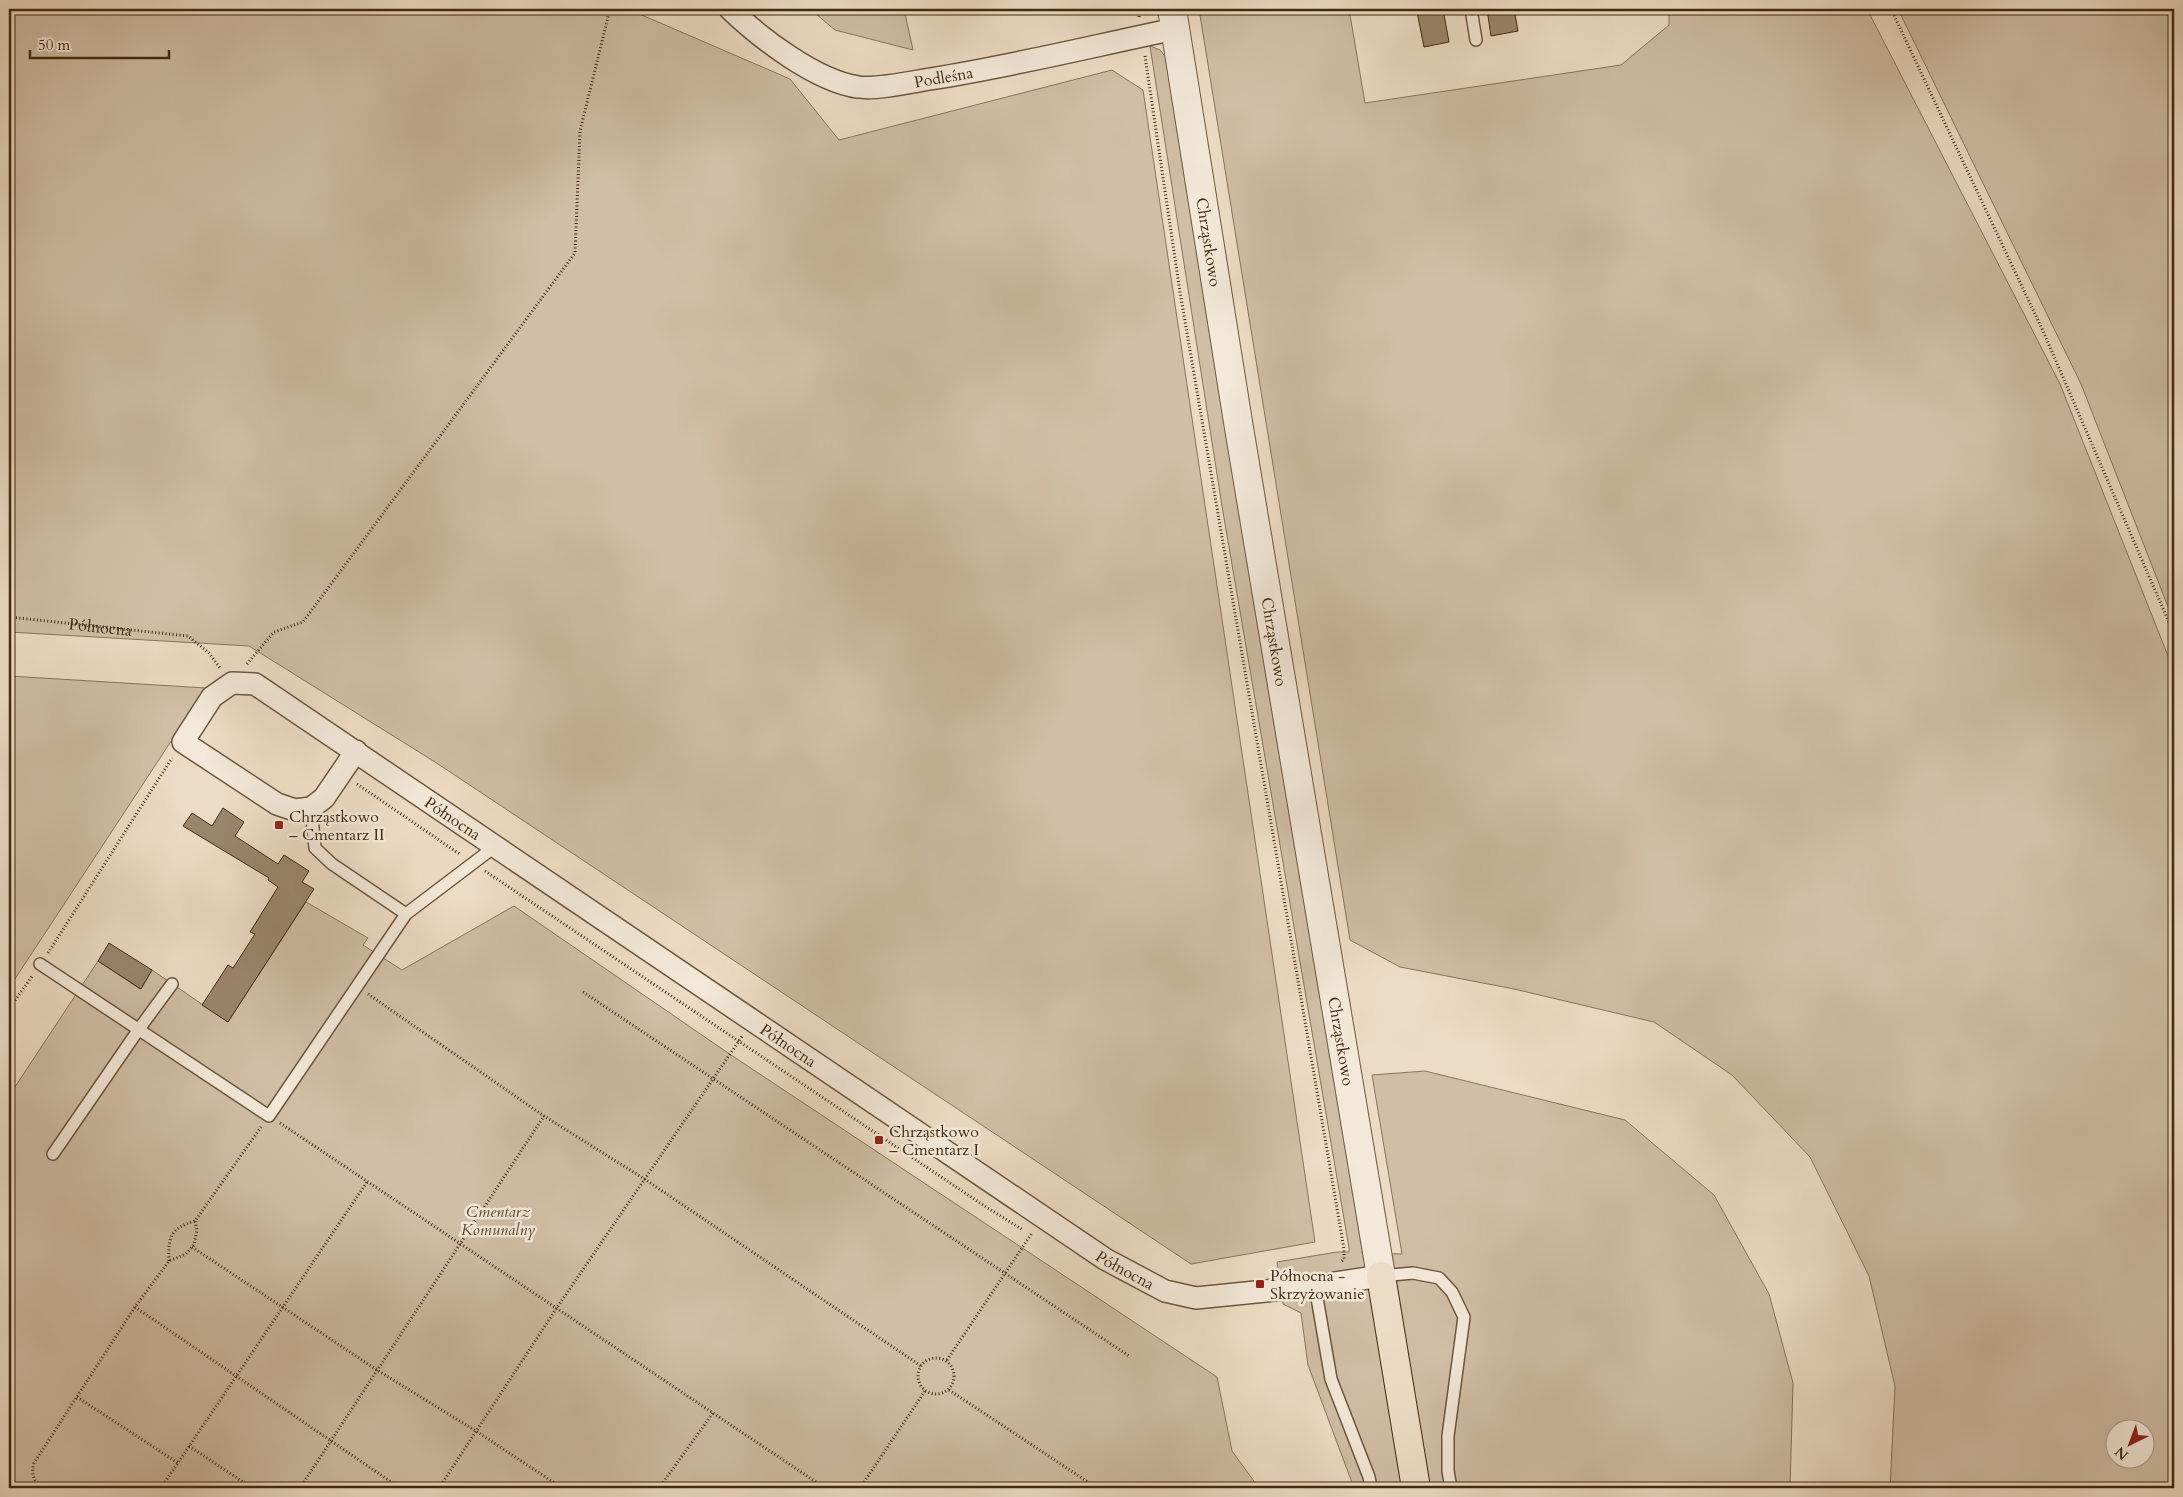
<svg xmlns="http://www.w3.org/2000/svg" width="2183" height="1497" font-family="Cardo,serif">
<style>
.green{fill:#d0bea6;stroke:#89745a;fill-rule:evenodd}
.building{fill:#9b866e;stroke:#42290f}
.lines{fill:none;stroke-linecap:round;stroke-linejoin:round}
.service-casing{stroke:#6d563c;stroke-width:14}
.minor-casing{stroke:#6d563c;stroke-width:24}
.tertiary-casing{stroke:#6d563c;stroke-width:30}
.trunk-casing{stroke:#42290f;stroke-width:30}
.path{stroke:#42290f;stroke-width:3;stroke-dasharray:1 2.5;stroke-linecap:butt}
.service{stroke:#f3e8d9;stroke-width:11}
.minor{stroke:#f3e8d9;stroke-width:21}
.tertiary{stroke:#f3e8d9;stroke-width:28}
.trunk{stroke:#eddcc5;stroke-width:28}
.poi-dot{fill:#8f2418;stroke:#f3e8d9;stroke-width:2}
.labels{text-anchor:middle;stroke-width:5;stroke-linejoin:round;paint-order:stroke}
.street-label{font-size:16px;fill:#42290f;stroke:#f3e8d9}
.poi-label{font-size:16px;fill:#42290f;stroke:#f3e8d9;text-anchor:start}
.park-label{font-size:16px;font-style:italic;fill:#5e472d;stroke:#f3e8d9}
</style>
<rect width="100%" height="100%" fill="#eddcc5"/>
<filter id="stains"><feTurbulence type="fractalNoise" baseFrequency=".004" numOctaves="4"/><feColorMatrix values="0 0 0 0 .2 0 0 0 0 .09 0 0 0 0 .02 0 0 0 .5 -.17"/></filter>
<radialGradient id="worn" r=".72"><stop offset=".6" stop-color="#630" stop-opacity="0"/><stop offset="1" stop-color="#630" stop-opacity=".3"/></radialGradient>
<path class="green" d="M9,9H628L790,79L839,140L1112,70L1143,90L1315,1242L1191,1264L435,762L249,646L9,632Z
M810,9H904L913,50L835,30Z
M1199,9H1349L1365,103L1621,65L1669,25V9H1867L2060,384L2174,671V1488H1890L1895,1386L1869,1276L1810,1157L1732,1075L1654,1022L1514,989L1400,967L1350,940ZM2116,1430H2146V1460H2116Z
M1898,9H2174V622L2081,384Z
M1150,46L1160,50L1170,62L1365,1240L1362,1253L1402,1254L1372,1075L1425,1071L1625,1120L1714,1195L1769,1294L1793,1383L1790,1488H1354L1308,1365L1301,1313L1283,1304L1277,1262L1337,1252H1349V1248L1222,506Z
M9,676L206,688L9,988Z
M306,902L368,938L363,945L402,970L514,906L731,1055L1217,1377L1232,1451L1259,1488H9V1096L98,961L140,989L152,970L228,1022Z"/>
<path class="building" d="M1432,9H1443L1449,42L1424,47L1417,12Z
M1487,9H1514L1518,31L1491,36Z
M223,808L244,822L235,836L278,864L284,855L309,871L302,882L314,889L228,1022L202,1005L228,965L233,968L255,934L250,932L278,887L268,880L269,878L183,826L192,813L212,826Z
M109,943L152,970L141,989L98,961Z"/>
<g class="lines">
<g class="service-casing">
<path id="service" d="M1471,9L1476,40
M311,808L315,848L332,864L406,914L497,845
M40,964L269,1116L406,914
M53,1154L139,1029L172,984
M1381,1276L1413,1273L1439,1278L1452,1292L1464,1317L1448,1436V1471L1451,1488
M1315,1286L1331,1379L1369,1477L1371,1488"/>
</g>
<g class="minor-casing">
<g id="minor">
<path id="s2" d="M730,9C760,38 816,81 858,87C875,90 912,82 930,79C1013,66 1093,46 1175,29"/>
<path id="s3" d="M356,751L324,798L311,808L295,810L277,804L183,742L212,697L232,683L255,684L1105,1259L1165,1291L1196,1298L1315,1286L1381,1276"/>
</g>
</g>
<g class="tertiary-casing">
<g id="tertiary">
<path id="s4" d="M1172,9L1239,428L1381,1276"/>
</g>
</g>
<g class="trunk-casing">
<path id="trunk" d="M1381,1276L1416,1488"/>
</g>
<g class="path">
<path d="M1891,9L2043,331L2174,634"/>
<path d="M1139,17L1140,9"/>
<path d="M1145,56L1180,292L1344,1249V1259L1341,1262"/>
<path id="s1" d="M9,617L188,636L209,653L220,668"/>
<path d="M247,664L274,632L303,622L575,253L580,131L610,9"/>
<path d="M357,784L461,855"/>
<path d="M485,871L983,1205L1023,1230"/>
<path d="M48,953L172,758"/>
<path d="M583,992L1129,1356"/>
<path d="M368,994L544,1116L646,1180L921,1366"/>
<path d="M9,1009L33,975"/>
<path d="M280,1123L825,1488"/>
<path d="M192,1247L377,1370L476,1431L562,1488"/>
<path d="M169,1261C168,1238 170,1228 195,1221L261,1127"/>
<path d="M135,1307L400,1488"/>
<circle cx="936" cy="1376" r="18"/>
<path d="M947,1360L1032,1233"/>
<path d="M949,1390L1097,1488"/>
<path d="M77,1397L178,1463"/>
<path d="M189,1446L252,1488"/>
<path d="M43,1488C33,1482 31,1473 34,1463L135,1307L169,1261L186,1254L194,1245L197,1230L195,1221"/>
<path d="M161,1488L367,1182"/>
<path d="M300,1488L544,1116"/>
<path d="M439,1488L556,1309L743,1035"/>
<path d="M659,1488L713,1413"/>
<path d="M860,1488L925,1391"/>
</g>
<use href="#service" class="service"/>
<use href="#minor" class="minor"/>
<use href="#tertiary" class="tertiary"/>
<use href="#trunk" class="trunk"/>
</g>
<g class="poi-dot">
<rect x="274" y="820" width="10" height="10" rx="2.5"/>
<rect x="874" y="1135" width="10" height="10" rx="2.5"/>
<rect x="1255" y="1279" width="10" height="10" rx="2.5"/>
</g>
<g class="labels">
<g class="street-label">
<text dy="6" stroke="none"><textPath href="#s2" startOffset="238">Podleśna</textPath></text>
<text dy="6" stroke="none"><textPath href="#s4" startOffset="236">Chrząstkowo</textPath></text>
<text dy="6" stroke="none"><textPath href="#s1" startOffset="92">Północna</textPath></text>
<text dy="6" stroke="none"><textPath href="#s4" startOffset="641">Chrząstkowo</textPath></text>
<text dy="6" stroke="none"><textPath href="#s3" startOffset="561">Północna</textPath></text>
<text dy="6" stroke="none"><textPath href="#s4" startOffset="1046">Chrząstkowo</textPath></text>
<text dy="6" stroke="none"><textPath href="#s3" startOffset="966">Północna</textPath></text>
<text dy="6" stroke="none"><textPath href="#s3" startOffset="1371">Północna</textPath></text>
</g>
<g class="poi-label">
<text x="289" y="822">Chrząstkowo<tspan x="289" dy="18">– Cmentarz II</tspan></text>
<text x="889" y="1137">Chrząstkowo<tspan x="889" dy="18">– Cmentarz I</tspan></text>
<text x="1270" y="1281">Północna -<tspan x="1270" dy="18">Skrzyżowanie</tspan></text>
</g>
<g class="park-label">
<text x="498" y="1217">Cmentarz<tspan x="498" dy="18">Komunalny</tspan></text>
</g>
</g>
<rect width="2183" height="1497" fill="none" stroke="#eddcc5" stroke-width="30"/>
<rect x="10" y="10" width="2163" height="1477" fill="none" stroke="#42290f" stroke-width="2.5"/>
<rect x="15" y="15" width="2153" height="1467" fill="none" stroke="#42290f"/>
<g transform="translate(2130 1444) rotate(222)"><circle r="24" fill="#f3e8d9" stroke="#ac9c88"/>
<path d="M0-4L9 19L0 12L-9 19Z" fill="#8f2418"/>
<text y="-8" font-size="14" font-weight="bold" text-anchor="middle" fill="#42290f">N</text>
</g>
<path d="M30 50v8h139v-8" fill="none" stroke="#42290f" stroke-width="2.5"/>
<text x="38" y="50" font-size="15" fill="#42290f" stroke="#f3e8d9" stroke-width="4" paint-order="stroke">50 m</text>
<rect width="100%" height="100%" filter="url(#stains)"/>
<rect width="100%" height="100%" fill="url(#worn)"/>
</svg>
